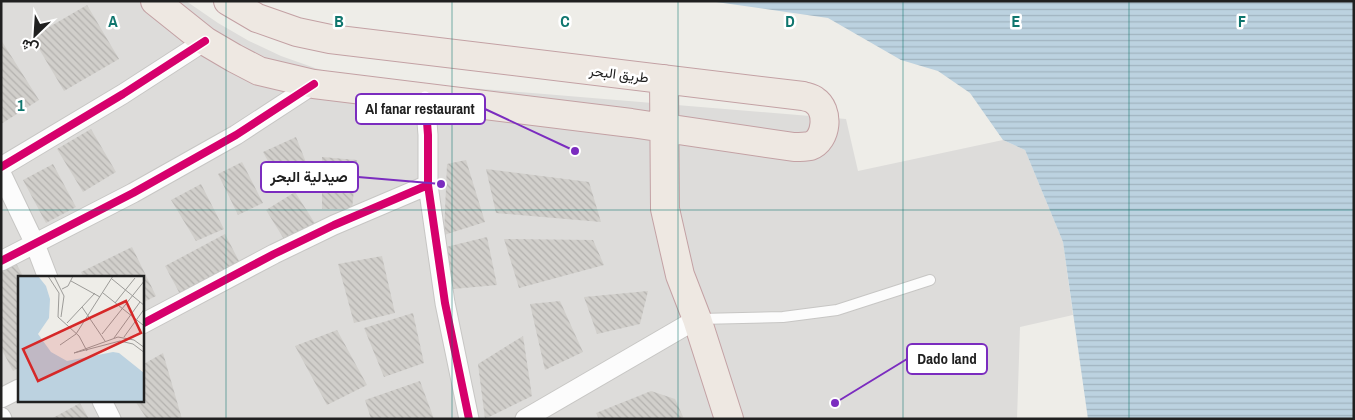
<svg xmlns="http://www.w3.org/2000/svg" width="1355" height="420" font-family="'Archivo Narrow',Vazirmatn,sans-serif">
<style>
.residential{fill:#dddcda;fill-rule:evenodd}
.water{fill:url(#water-rules)}
.building{fill:url(#building-back-hatch)}
.lines{fill:none;stroke-linecap:round;stroke-linejoin:round}
.service-casing{stroke:#c7c6c4;stroke-width:12}
.minor-casing{stroke:#c7c6c4;stroke-width:21}
.trunk-casing{stroke:#c3a1a4;stroke-width:30}
.service{stroke:#fcfcfc;stroke-width:10}
.minor{stroke:#fcfcfc;stroke-width:19}
.trunk{stroke:#eee8e2;stroke-width:28}
.cycleway-casing{stroke:#fff;stroke-width:11}
.cycleway{stroke:#d6006c;stroke-width:8}
.grid{fill:none;stroke:#0f766e;stroke-width:1;stroke-opacity:0.55}
.labels{text-anchor:middle;stroke-width:5;stroke-linejoin:round;paint-order:stroke}
.street-label{font-size:14px;fill:#202020;stroke:#fff}
.inset-road{fill:none;stroke:#9c9b98;stroke-width:1}
.view{fill:#d62828;fill-opacity:0.15;stroke:#d62828;stroke-width:2.5}
.inset-edge{fill:none;stroke:#202020;stroke-width:2.5}
.grid-label{font-size:16px;text-anchor:middle;font-weight:bold;fill:#0f766e;stroke:#fff;stroke-width:5;stroke-linejoin:round;paint-order:stroke}
.leader{fill:none;stroke:#7b2cbf;stroke-width:2}
.callout-dot{fill:#7b2cbf;stroke:#fff;stroke-width:2}
.callout{fill:#fff;stroke:#7b2cbf;stroke-width:2}
.callout-label{font-size:15px;text-anchor:middle;font-weight:bold;fill:#202020}
</style>
<defs>
<pattern id="water-rules" width="6" height="5" patternUnits="userSpaceOnUse" patternTransform="scale(1.25)"><rect width="6" height="5" fill="#bcd2e0"/><path d="M0 2.5h6" fill="none" stroke="#a1b4c0"/></pattern>
<pattern id="building-back-hatch" width="6" height="6" patternUnits="userSpaceOnUse" patternTransform="scale(1.25)"><rect width="6" height="6" fill="#d1cfcb"/><path d="M-1 5l2 2M0 0l6 6M5-1l2 2" fill="none" stroke="#b3b1ae"/></pattern>
</defs>
<rect width="100%" height="100%" fill="#eeede8"/>
<path class="residential" d="M1,1H186L218,23L249,41L281,56L315,68L349,78L846,119L858,171L1003,140L1025,150L1063,242L1073,315L1020,327L1017,419H1ZM19,278H142V401H19Z"/>
<path class="water" d="M709,1H1354V419H1088L1063,242L1025,150L1003,140L970,93L938,71L901,60L828,18Z"/>
<path class="building" d="M87,5L119,59L64,91L32,37Z
M1,40L39,100L1,124Z
M91,129L116,172L83,192L57,149Z
M296,137L313,180L285,192L263,152Z
M322,157L357,160L352,209H322Z
M466,160L485,222L444,235L447,164Z
M242,162L263,203L238,215L218,174Z
M53,164L76,207L46,223L23,180Z
M486,169L589,182L601,222L496,213Z
M201,184L224,229L196,241L171,200Z
M295,192L316,225L287,244L266,210Z
M225,234L240,263L180,294L165,266Z
M487,237L497,285L453,289L446,247Z
M504,239L593,240L604,265L519,288Z
M132,247L156,296L142,303V278H84L81,272Z
M382,256L395,313L354,323L338,264Z
M16,263L24,278H19V368L13,371L1,348V270Z
M648,291L640,324L597,334L584,297Z
M560,301L583,352L545,370L530,304Z
M413,313L424,363L384,377L364,328Z
M337,330L367,385L327,405L295,346Z
M523,336L532,396L485,419L478,364Z
M163,353L182,419H147L135,401H142V365Z
M420,381L434,419H371L365,400Z
M651,391L675,399L684,419H599L596,413Z
M80,403L89,419H51Z"/>
<g class="lines">
<g class="service-casing">
<path id="service" d="M699,319L783,317L837,310L930,280"/>
</g>
<g class="minor-casing">
<path id="minor" d="M425,97L428,135V185L445,303L469,419
M1,167L123,94L205,41
M1,173L35,244L48,278
M1,261L133,193L236,135L314,84
M142,324L274,254L334,225L428,185
M1,398L19,389
M102,401L111,419
M1,417L2,419
M525,419L697,319"/>
</g>
<g class="trunk-casing">
<path id="trunk" d="M155,1L205,41L234,58L259,71L314,84L631,123L794,147C799,147 805,147 810,146C827,140 830,110 814,100C812,98 806,97 803,96L330,39L297,32L257,18L228,1
M664,79L665,209L680,275L697,319L729,419"/>
</g>
<use href="#service" class="service"/>
<use href="#minor" class="minor"/>
<use href="#trunk" class="trunk"/>
<g class="cycleway-casing">
<path id="cycleway" d="M425,97L428,135V185L445,303L469,419
M1,167L123,94L205,41
M1,261L133,193L236,135L314,84
M142,324L274,254L334,225L428,185"/>
</g>
<use href="#cycleway" class="cycleway"/>
</g>
<path class="grid" d="M226,1V419M452,1V419M678,1V419M903,1V419M1129,1V419M1,210H1354"/>
<g class="labels">
<g class="street-label">
<text transform="translate(619 74) rotate(7)" y="5">طريق البحر</text>
</g>
</g>
<g transform="translate(18 276)">
<rect width="126" height="126" fill="#eeede8"/>
<path d="M0,0H20L28,10L32,23L31,42L20,58L33,76L49,85L95,76L101,77L126,97V126H0Z" fill="#bcd2e0"/>
<path class="inset-road" d="M30,0L41,17L40,41L61,60L69,75M36,0L46,20L43,41M94,3L127,30M53,5L82,21M44,13L50,10L55,0M85,17L125,49M97,27L117,2M64,31L87,65M49,47L77,17M84,58L127,4M106,61L127,32M96,62L122,26M42,69L58,58L95,0M56,77L100,61L116,64L127,72M56,77L102,65L115,68L127,77"/>
<path class="view" d="M108,25L123,57L20,105L5,73Z"/>
<rect width="126" height="126" class="inset-edge"/>
</g>
<g class="grid-label">
<text x="113" y="27">A</text>
<text x="339" y="27">B</text>
<text x="565" y="27">C</text>
<text x="790" y="27">D</text>
<text x="1016" y="27">E</text>
<text x="1242" y="27">F</text>
<text x="21" y="111">1</text>
</g>
<path class="leader" d="M575 151L485 109M441 184L358 177M835 403L907 359"/>
<g class="callout-dot">
<circle cx="575" cy="151" r="5"/>
<circle cx="441" cy="184" r="5"/>
<circle cx="835" cy="403" r="5"/>
</g>
<g class="callout">
<rect x="356" y="94" width="129" height="30" rx="5"/>
<rect x="261" y="162" width="97" height="30" rx="5"/>
<rect x="907" y="344" width="80" height="30" rx="5"/>
</g>
<g class="callout-label">
<text x="420" y="114">Al fanar restaurant</text>
<text x="309" y="182">صيدلية البحر</text>
<text x="947" y="364">Dado land</text>
</g>
<rect width="1355" height="420" fill="none" stroke="#202020" stroke-width="5"/>
<g transform="translate(35 35) rotate(205)" stroke="#ffffff" stroke-width="4" paint-order="stroke">
<path d="M0-4L9 19L0 12L-9 19Z" fill="#202020"/>
<text y="-8" font-size="14" font-weight="bold" text-anchor="middle" fill="#202020">ش</text>
</g>
</svg>
